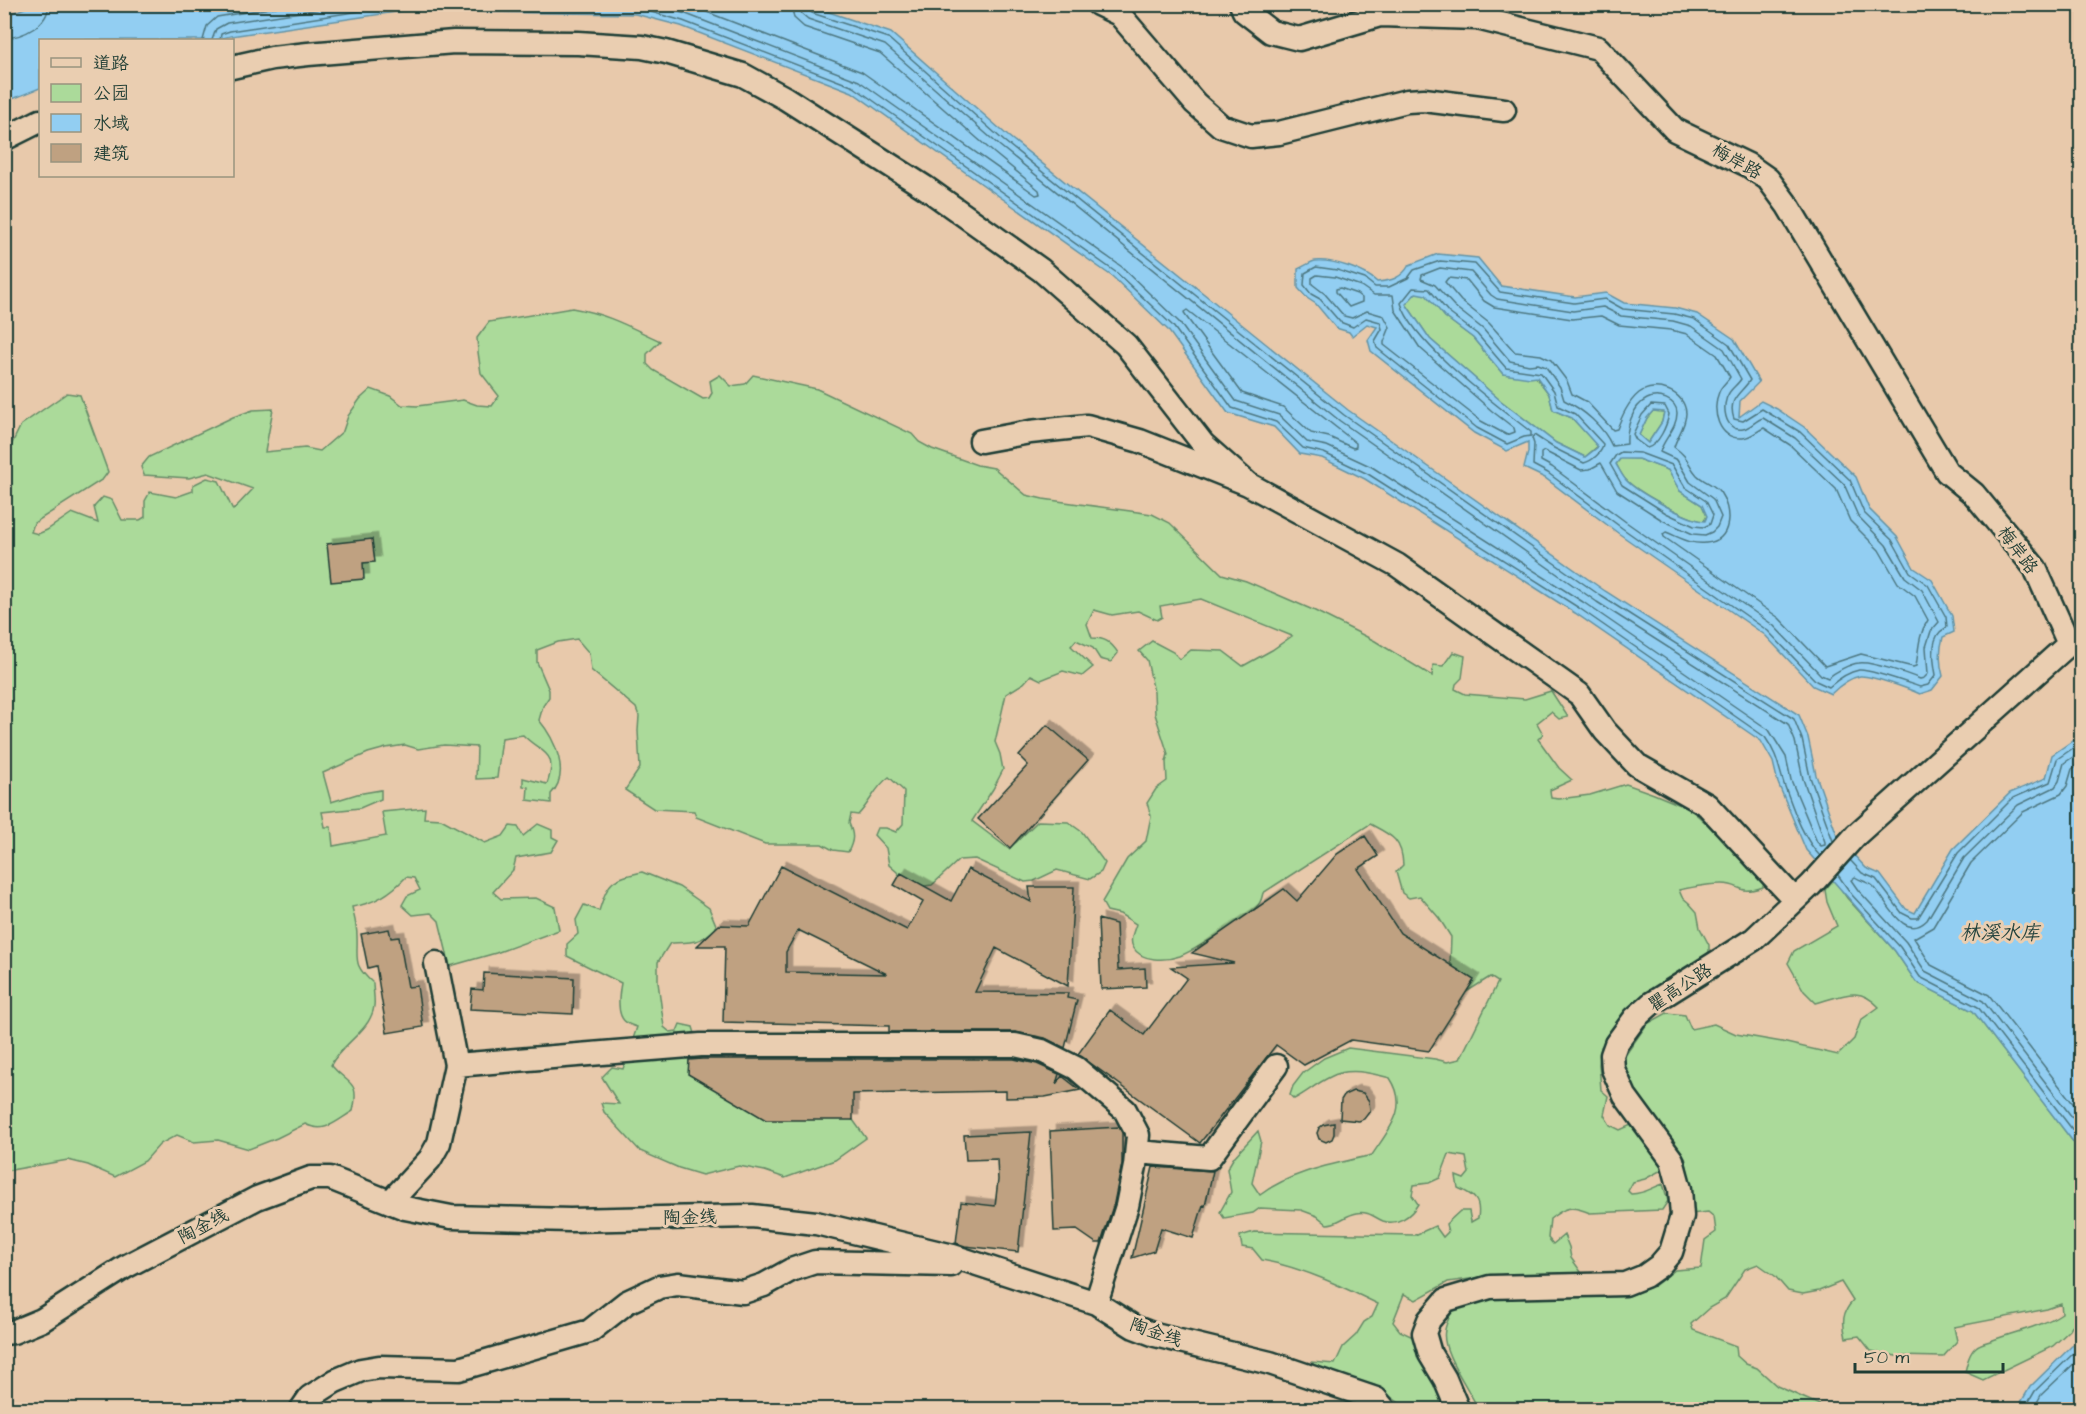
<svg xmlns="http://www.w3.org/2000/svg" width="2086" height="1414" font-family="'Architects Daughter','LXGW WenKai TC',sans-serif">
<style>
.green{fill:#abda9a;stroke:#658c67;stroke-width:1.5}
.water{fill:#92cef2;stroke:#6494a6;stroke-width:1.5;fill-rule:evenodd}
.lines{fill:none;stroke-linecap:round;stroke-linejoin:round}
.shore{stroke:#4d7780;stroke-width:1.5}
.building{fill:#bfa181;stroke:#1f3d34;stroke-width:1.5;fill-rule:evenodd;filter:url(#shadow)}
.minor-casing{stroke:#1f3d34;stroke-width:27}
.minor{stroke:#eaceb1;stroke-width:22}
.labels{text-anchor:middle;stroke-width:6;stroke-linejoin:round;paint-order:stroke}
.street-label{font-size:18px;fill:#1f3d34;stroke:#eaceb1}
.water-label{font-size:20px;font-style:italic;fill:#25443e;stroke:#eaceb1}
</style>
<defs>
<filter id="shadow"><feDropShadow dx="5.5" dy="-5.5" stdDeviation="0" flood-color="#0004"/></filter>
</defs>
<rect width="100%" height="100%" fill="#e8c9ab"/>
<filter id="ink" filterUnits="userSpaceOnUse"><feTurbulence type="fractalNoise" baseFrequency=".0167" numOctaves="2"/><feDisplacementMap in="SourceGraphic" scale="12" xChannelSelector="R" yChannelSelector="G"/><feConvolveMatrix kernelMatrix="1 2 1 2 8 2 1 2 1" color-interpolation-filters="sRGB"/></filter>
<g filter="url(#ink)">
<path class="green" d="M1416,292L1426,294L1445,317L1473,338L1503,374L1536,377L1549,394L1553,410L1572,418L1598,446L1585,457L1556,443L1501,401L1430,339L1406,304Z
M572,308C607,314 628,326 660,341L647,354V364L653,370L703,399L709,398L712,393L710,381L720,375L731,386L745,384L753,375L817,389L912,434L919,442L932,449L977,465L994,468L1026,495L1043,499L1152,514L1170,523L1222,574L1246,581L1313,610L1375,641L1432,676L1433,665L1443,666L1453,652L1465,656L1462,678L1456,684L1455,689L1465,694L1525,699L1551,691L1568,717L1559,719L1551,712L1537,723L1543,734L1538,739L1559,768L1572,780L1550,790L1551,798L1559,799L1590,795L1626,784L1654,794L1690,809L1747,859L1764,880L1763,887C1737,896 1743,884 1722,884C1708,884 1693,887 1679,890L1682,897L1689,903L1697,912L1700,928L1709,945V952L1699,962L1634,1005L1601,1047L1599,1064L1601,1090L1608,1096L1604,1115L1610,1125L1620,1130L1631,1125L1639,1128L1667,1167L1645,1179L1633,1182L1628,1191L1631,1194C1647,1193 1648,1189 1663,1184L1668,1201L1662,1210L1590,1213C1571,1205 1565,1207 1550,1219L1548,1238L1553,1244L1564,1235L1569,1247L1571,1258L1584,1276L1506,1274L1448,1282L1416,1300L1404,1294L1393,1322L1400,1331L1413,1337L1450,1409H1408L1374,1385L1318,1372L1312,1362L1335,1364L1343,1347L1356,1335L1364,1322L1372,1317L1378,1304C1341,1286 1304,1268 1262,1260L1253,1249L1242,1247L1240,1236L1254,1232L1415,1235L1435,1226L1443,1237L1448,1232L1446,1224L1460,1211H1469L1471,1222L1478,1218C1481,1200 1474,1195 1458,1188L1456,1176L1464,1179L1469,1173L1466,1157L1449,1154L1440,1178L1429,1183L1414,1185L1412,1195L1418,1204C1411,1216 1397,1226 1383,1221C1374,1217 1368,1211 1357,1213C1345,1215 1338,1224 1327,1224L1317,1216L1301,1210L1260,1208L1253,1213L1224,1218L1220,1212L1231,1192L1227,1169L1234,1157L1258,1131L1261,1141L1252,1183L1260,1195C1291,1171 1335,1164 1372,1155C1389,1129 1410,1108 1390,1078C1371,1073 1349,1067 1330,1077C1317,1083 1306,1093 1294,1099L1290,1095L1293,1086L1303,1073L1324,1058L1348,1048L1435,1059L1447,1062L1460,1059L1498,982L1490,977L1463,994L1455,970L1450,962L1451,937L1439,918L1420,896L1409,898L1402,893L1396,872L1403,865C1402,839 1391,835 1370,824L1263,893C1262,896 1262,899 1260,902C1253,916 1196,949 1180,956C1166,961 1141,962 1133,947C1129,940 1134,931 1136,924L1120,914L1107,911L1102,902L1127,859L1146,841L1151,816L1147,803L1156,789L1167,781L1166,762L1168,754L1155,714L1154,692L1147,660L1139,651L1152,641L1173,652L1180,659L1191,650L1223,651L1243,666L1272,650L1292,636L1201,599L1160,606L1162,617L1157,620L1138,611L1112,615L1094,610L1087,624L1092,638C1105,638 1111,642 1118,653L1111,662L1100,659L1093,648L1076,640L1071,646L1093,667L1082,676L1063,671L1041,680L1031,675L1024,683L1006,694L995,742L1000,754L1003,770L993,789L972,821L1009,849L1038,821L1068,822L1082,832L1105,863L1101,872L1090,879L1057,870L1034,881L1025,882L975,859L959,860L932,885L917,887L904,882L897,872L889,865L886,848L874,835L877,828H886L896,832L903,824L904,791L889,777C875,787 870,803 858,815L851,814L849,823C854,835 854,840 848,852L833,850L822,844H765L696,817L694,811L654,809L625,790L640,768L638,731L639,716L636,708L591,670L589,653L577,639L558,642L537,650V662L549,690V697L543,706L539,720C555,739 571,774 551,794V803L527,800L528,787L523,786V778L547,784C559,750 541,754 523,735L502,738L497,778L476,779L477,747L444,745L418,749L405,745L386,748L368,753L323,773L331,802L357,794L381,790V799L360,808L322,812L325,827H331L333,846L386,836L382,812L425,808L424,818L441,819L485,843L503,836L510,826L518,827L523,836L538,824L552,830V837L558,840L551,852L516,858L513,870L493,892L501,899L536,898L555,907L559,930L496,953L450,966L439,921L431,913L413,915L402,905L407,896L420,890L414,878L406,877C390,894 375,903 352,907C354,916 357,926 357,936C358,960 352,964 373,983C373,990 375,999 374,1006C371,1031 341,1044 331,1065C349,1086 360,1080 353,1111C335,1122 325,1134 305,1124L277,1138L249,1149L218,1140L194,1142L177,1135L160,1144L145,1161L115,1177L88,1165L68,1160L5,1171L4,460L21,425L67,393L80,395L108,472L103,479L34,523L31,532L38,534L47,530L72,513L98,523L94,507L103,497L112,500L122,520H140L145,517V501L150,492L176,497L193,491V485L207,478L219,481L233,510L253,489L208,473L189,478L144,475L141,467L149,457L233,417L253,410L273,409L265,452L305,448L320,451L343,431L348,416L360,399L371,389L390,396L402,405L417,406L463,400L477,405L492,406L499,396L481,373L478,352L477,338L489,322Z
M1653,411L1664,412L1662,422L1648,443L1639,435L1647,418Z
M1621,458L1638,459L1668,470L1680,491L1702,505L1707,516L1704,521C1688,520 1638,492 1626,480C1622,476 1619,469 1616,464Z
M642,872L679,887L709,908L716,925V928C699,944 693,942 670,943L658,962V982L664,1027L670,1032L677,1031L680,1024L693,1027L699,1047L700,1058H689V1074L853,1120L866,1138L835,1160L785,1178L765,1171L739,1166L702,1175L679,1168L640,1151L604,1112L601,1103L619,1104L602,1077L612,1067L623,1069L637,1027C634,1026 630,1025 627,1023C616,1017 619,994 621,983L567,956V944L578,934L576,920L584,905L599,911C609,880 611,879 642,872Z
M1834,879L1847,898L1895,951L1916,982L1973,1011L2081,1152V1311L2070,1330L2053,1346L1983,1380L1965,1372C1967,1363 1969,1353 1976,1347C1980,1343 1988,1342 1993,1340C2017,1331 2041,1327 2062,1313L2061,1304L2047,1309L1954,1327L1957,1341L1943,1357L1896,1356L1871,1351L1859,1336L1846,1338C1842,1323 1842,1312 1853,1301L1841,1282L1819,1291L1803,1294L1788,1291L1775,1276L1758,1264L1745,1269L1725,1299L1709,1308L1691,1324L1693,1330L1736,1346L1737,1356L1746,1364L1757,1368L1777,1386L1831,1410L1478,1409C1470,1389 1440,1352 1445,1330C1446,1322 1451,1314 1454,1307L1485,1298L1628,1296L1654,1286L1675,1270L1701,1268L1705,1240L1716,1232L1714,1217L1708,1212L1691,1214L1690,1183L1685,1157L1632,1093L1622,1060L1647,1024L1667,1013L1685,1015L1691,1029L1714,1024L1736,1034L1782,1042L1838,1055L1854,1039L1861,1020L1879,1007C1858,984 1841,997 1816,1003L1804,991L1788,963L1794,951L1837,926L1827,902L1825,890Z"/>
<path class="water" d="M805,4L891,33L1008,136L1348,410L1605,591L1799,715L1808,737L1816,775L1838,838L1866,868L1880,874L1906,909L1915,913L1953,849L2010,793L2046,778L2052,755L2081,735V1152L1973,1011L1916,982L1895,951L1806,850L1778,783L1773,762L1761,741L1575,613L1365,479L1322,458L1300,454L1274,427L1228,413L1168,330L1113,277L852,92L681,26L635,14L489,12L423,8L231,36L215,40H40V88L5,102V16L32,5Z
M1438,254L1478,258L1501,286L1575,297L1606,293L1624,303L1675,308L1697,314L1734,339L1759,382L1740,401L1739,417L1761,401L1777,409L1804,427L1856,477L1869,509L1897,537L1914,568L1932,580L1952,616L1954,632L1943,637C1939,651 1939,662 1943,676L1932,690L1920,694C1909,689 1871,675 1860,676C1849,678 1838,687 1831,694L1813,686L1765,635L1618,533L1545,478L1524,468L1528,452V442L1507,451L1474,433L1371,351L1368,340L1377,327L1367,324L1352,336L1349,332L1336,328L1316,304L1307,298L1298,288V269C1303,267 1310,262 1315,261C1332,259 1365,270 1377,282C1391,281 1402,278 1409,265ZM1416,293L1426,295L1445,317L1473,338L1503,374L1530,378L1537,377L1549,394L1553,410L1572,418L1598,447L1585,457L1556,443L1501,401L1430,339L1406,304ZM1653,411L1664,412L1662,422L1648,443L1639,435L1647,418ZM1620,459H1638L1668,470L1680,491L1702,505L1707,516L1705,521C1689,521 1637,492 1626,480C1622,476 1619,469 1616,464Z
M2081,1337V1409H2017L2030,1387Z"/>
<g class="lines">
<path class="shore" d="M468,4L637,8L683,21L854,87L1117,273L1173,326L1232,408L1276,422L1303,448L1324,453L1368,474L1579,608L1765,737C1777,754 1778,765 1784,784C1793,808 1802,837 1820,856
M651,4L686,14L859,81L1122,267L1179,322L1236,401L1279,415L1307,442L1327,446L1372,467L1583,602L1769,730L1786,757L1791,780L1817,842L1821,846L1825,845V842L1803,779L1795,741L1788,724L1597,602L1340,421L1000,146L885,45L808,19L801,13L800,4
M686,4L862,72L1036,195L1040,194L1039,190L994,153L880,53L804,27L794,18L791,4
M807,4L808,10L812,13L888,38L1004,141L1344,415L1601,596L1794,719L1802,739L1810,777L1833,841
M4,38C24,37 48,25 49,4
M203,40L207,26L217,17L293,4
M212,40L216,29L227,23L354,4
M220,40L221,34L230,31L406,4
M1440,261L1475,264L1500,292L1574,303L1605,299L1623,309L1674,314L1694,319L1729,344L1750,380C1741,394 1727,398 1734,419L1743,421L1762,409L1800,432L1850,480L1864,513L1892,540L1910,572L1928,585L1946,617L1947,627C1945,629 1942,630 1940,632C1930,642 1934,664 1936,675L1928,685L1920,687C1908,683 1870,669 1859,670C1848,672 1837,680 1829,687L1816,681L1768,631L1622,528L1548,473L1533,465L1534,444L1532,438L1534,435L1554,448L1584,463C1592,461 1603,452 1603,444L1575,414L1558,406L1554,391L1541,373L1506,368L1477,334L1449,313L1429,289L1413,288L1401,303C1412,343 1498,406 1531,432V436L1524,437L1507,444L1477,428L1377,348L1375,341L1382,329L1380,322L1366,318L1353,327L1340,322L1320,299L1311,294L1304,285L1305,273L1316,267L1337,270L1365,279L1375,287H1389L1408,278L1414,270Z
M1440,268L1471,272L1491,295L1497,299L1573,311L1603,307L1621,316L1673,321L1691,326L1724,349L1741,379C1738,384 1732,388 1729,393C1721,404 1724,432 1743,429C1750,428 1756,420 1763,418L1795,438L1844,484L1858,516L1886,545L1905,577L1922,590L1939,622L1931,631L1926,647L1928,674L1924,678L1920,679C1908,674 1871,661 1859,663C1849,664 1835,672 1828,678L1821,675L1773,625L1626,522L1552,467L1541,461V453L1544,451L1581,470L1590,469L1601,463L1617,491L1662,520L1693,534L1705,535L1712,532L1717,527L1721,517L1713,499L1690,482L1677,460L1660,452C1664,438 1677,429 1677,413C1677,400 1658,393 1647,399C1632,406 1626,429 1627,444L1612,446C1603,426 1584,410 1564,400L1560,387L1546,367L1538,364L1529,365L1510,361L1483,329L1455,307L1435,285L1421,279L1422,275Z
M1317,275L1335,277L1361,286L1374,295H1393L1395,310L1420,348L1492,411L1514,428L1515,432L1507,435L1481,421L1384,345V342L1390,327L1384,316L1367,311L1352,318L1344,316L1325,294L1312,284V278Z
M1448,278L1467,280L1484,301L1494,307L1572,319L1601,316L1619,325L1671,330L1687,334L1717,355L1730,377C1727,382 1721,386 1719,392C1711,410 1718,440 1743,438C1751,437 1757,431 1764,428L1790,445L1836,489L1850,521L1879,550L1898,583L1915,596L1928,620C1918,635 1919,649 1916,666L1913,667L1861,654L1825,666L1779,618L1664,537L1663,534L1666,532C1679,537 1691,545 1706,543C1733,541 1732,509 1720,492C1714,484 1704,482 1697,475C1687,464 1690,458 1674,447C1677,436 1686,426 1686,413C1685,391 1655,381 1639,393C1628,402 1622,416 1617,429L1613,430L1587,402L1572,394L1567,381L1551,360L1541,355L1515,352L1489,323L1461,301L1445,282Z
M1340,288L1357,294L1362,298V302L1349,307L1336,292V289Z
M1187,310L1356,443V447L1353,448L1329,437L1311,433L1283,407L1242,393L1185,315L1184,312Z
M1651,405L1665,406L1669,414C1667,425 1659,445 1647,448L1636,440L1633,434L1642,415Z
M1621,452L1640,453L1672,465L1685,487L1706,501L1713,515L1710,524L1704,527L1694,526L1666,513L1622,485L1610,464L1616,455Z
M2082,751L2064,763L2059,781L2055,787L2018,805L1964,858L1927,920C1903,944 1886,898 1873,886C1868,882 1861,881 1855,877L1851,880L1858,890L1906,942L1925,971L1983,1001L2082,1130
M2082,762L2072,769L2067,786L2061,794L2023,812L1971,863L1933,927L1914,938L1931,965L1989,995L2082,1115
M1850,860L1862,873L1876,879L1902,913L1912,918H1918L1958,853L2013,798L2050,782L2057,759L2082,742
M1838,875L1852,895L1900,947L1920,977L1978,1007L2082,1142
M2024,1410L2035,1391L2082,1345
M2033,1410L2041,1395L2082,1356"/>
</g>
<path class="building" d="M372,539L375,562L363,563L364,579L331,582L327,544Z
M1047,725L1088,760L1010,848L978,819L1028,765L1019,756Z
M1365,836L1378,856L1358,869L1400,933L1474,980L1429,1051L1351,1040L1304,1065L1276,1045L1200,1143L1078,1054L1110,1010L1144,1035L1187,978L1171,967L1234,963L1192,953L1284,889L1297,901L1337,854Z
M781,866L907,930L923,902L894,885L901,873L951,901L968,869L1031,902L1029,887H1074L1068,986L996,948L975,992L1068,993L1067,998L1077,1000L1065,1048L1045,1038L1015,1032H889V1026L723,1022L725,946H697L719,925L749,926ZM798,930L887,974L786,972V952Z
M1098,919L1116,924L1118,970L1145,968L1146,987L1101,989Z
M389,929L391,938L399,937L408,987L417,986L423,1027L387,1033L376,966L368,968L361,934Z
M484,973L574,978L573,1014L470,1009L472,989L483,990Z
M702,1059H1014L1037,1064L1059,1074L1056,1084L1062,1076L1080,1090L1045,1097L1006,1098V1091L853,1094V1120H766L688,1074L689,1060Z
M1353,1091L1363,1093L1369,1101L1370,1111L1364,1119L1359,1121L1340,1119L1341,1100L1344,1095Z
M1334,1123V1134L1332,1139L1326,1142L1319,1139L1317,1133L1319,1128L1323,1125Z
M1119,1127L1122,1133V1164L1114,1203L1101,1243H1096L1077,1230L1054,1231L1050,1131Z
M1031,1132L1018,1252L965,1246L956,1243L961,1202L995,1206L998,1180L997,1159L966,1160L964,1135Z
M1153,1167L1213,1171L1205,1206L1203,1205L1193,1238L1161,1228L1154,1251L1132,1258Z"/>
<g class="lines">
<g class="minor-casing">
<path id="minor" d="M1098,4L1119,14L1195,103L1221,126L1251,136L1279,133L1407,101L1424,100L1504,110
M1241,4L1244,11L1271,32L1299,39L1380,15L1477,18L1598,48L1675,130L1748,165L1768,179L1788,206L1947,472L1974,494L2035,568L2069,644
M232,67L272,58L308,54L454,42L578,43L642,47L666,52L743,75L785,98L926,188L1041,270L1126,345L1203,444L1248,484
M4,139L40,121
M981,441L1030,432L1087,426L1140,441L1248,484L1397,565L1579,694L1605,731L1637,765L1707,805L1795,900
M436,963L456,1065
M1137,1152L1209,1158L1276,1066
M390,1202L430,1159L439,1143L456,1065L701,1045H1015L1042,1051L1076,1068L1125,1110L1138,1135L1135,1166L1127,1206L1096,1303
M4,1333L13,1332L42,1320L125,1267L257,1198L311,1178H330L405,1208L451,1217L570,1220L752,1216L816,1223L953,1256L1096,1303L1134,1327L1155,1335L1270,1363L1376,1399L1385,1410
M301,1410L310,1397L335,1381L361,1370L379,1367L459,1369L590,1331L627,1302L659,1287L678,1284L743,1292L764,1285L791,1270L815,1262L951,1265
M1458,1410L1445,1379L1430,1354L1424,1333L1429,1320L1446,1300L1490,1287L1625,1284L1645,1276L1659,1266L1671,1252L1682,1216L1680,1189L1672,1160L1625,1096L1613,1069L1612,1055L1616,1044L1635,1018L1652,1003L1754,939L1811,885L1856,835L2069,644L2082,638"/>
</g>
<use href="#minor" class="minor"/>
</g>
</g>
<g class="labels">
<g class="street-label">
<text transform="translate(1737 161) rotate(29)" y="6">梅岸路</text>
<text transform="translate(2018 550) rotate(53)" y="6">梅岸路</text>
<text transform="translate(1680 987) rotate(-33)" y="6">瞿高公路</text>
<text transform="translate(690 1217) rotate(-1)" y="6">陶金线</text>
<text transform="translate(203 1226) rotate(-28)" y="6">陶金线</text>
<text transform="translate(1156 1332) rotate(19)" y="6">陶金线</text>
</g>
<g class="water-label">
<text x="2000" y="939">林溪水库</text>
</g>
</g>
<rect width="2086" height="1414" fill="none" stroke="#eaceb1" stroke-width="24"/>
<rect x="12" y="12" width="2062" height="1390" fill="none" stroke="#1f3d34" stroke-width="2" filter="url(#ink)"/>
<rect x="39" y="39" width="195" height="138" fill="#eaceb1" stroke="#99947f" stroke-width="1.5"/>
<rect x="51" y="58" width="30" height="9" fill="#eaceb1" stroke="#99947f" stroke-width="1.5"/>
<text x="93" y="69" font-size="18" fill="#1f3d34">道路</text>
<rect x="51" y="84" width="30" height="18" fill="#abda9a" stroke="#99947f" stroke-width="1.5"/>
<text x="93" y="99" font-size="18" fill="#1f3d34">公园</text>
<rect x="51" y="114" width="30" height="18" fill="#92cef2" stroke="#99947f" stroke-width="1.5"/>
<text x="93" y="129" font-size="18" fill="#1f3d34">水域</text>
<rect x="51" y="144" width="30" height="18" fill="#bfa181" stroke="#99947f" stroke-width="1.5"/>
<text x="93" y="159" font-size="18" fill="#1f3d34">建筑</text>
<path d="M1855 1363v9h148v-9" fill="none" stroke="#1f3d34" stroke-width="3"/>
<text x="1864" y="1363" font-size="18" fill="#1f3d34" stroke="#eaceb1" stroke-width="4.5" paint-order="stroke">50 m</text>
</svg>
